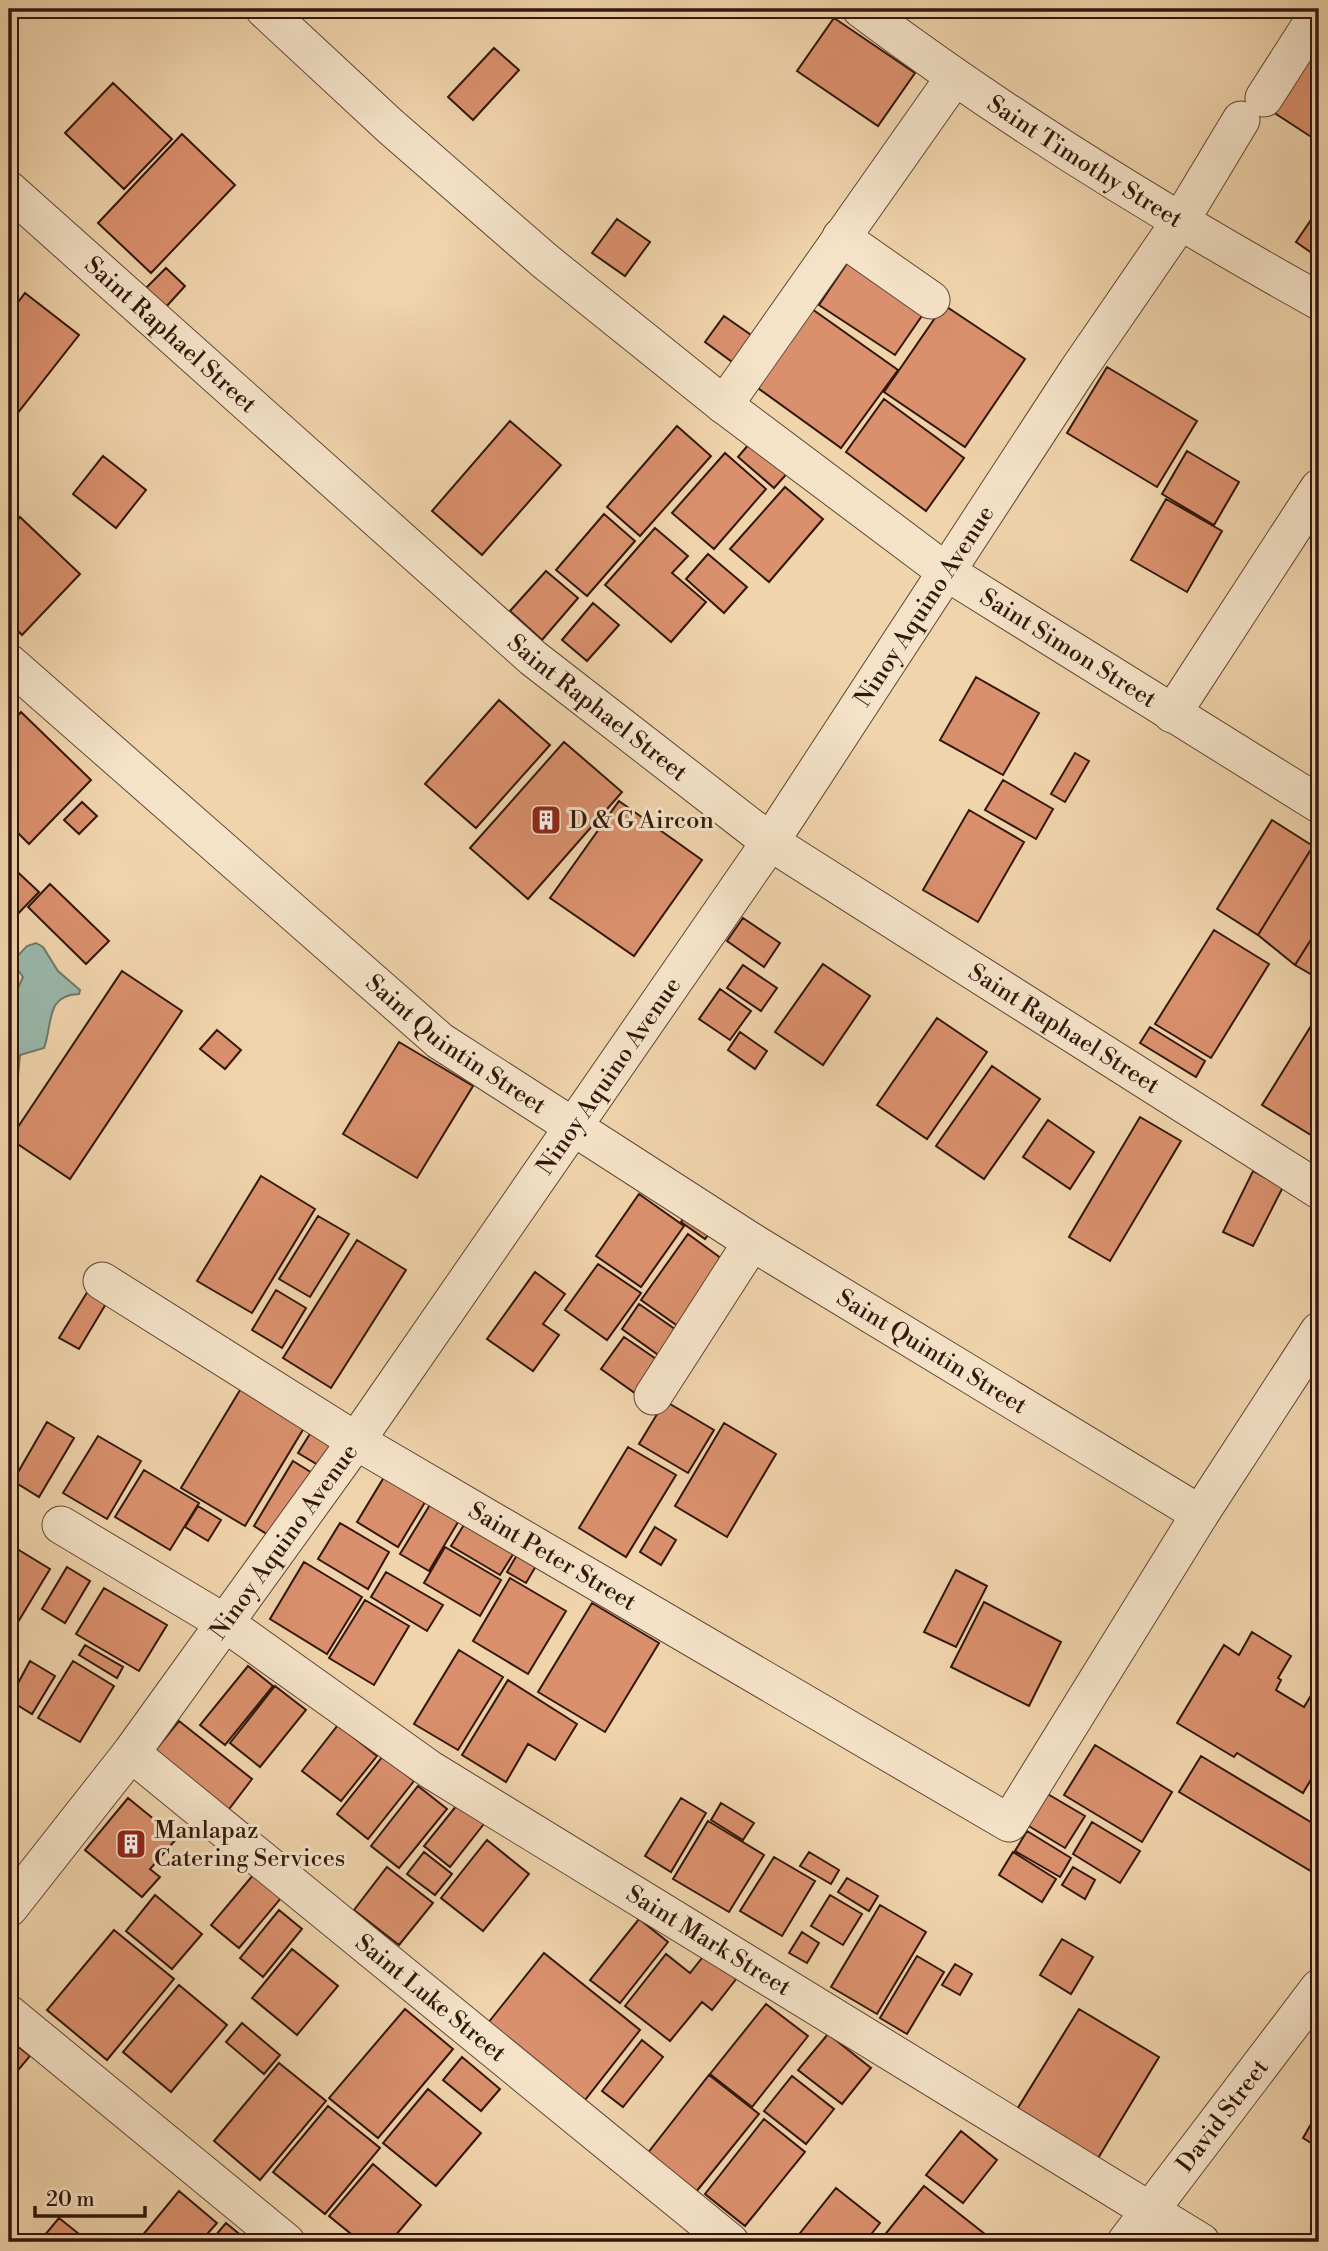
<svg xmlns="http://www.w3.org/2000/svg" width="1328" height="2251" font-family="'Libre Bodoni',serif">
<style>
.water{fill:#9ab8ab;stroke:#70786b;stroke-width:2}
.building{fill:#da906d;stroke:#32170b;stroke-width:2}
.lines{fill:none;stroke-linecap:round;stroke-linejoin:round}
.minor-casing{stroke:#624633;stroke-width:39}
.minor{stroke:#f5e3c9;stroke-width:37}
.labels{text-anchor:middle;stroke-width:6;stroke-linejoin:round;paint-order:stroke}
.street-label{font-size:24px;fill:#32170b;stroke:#f5e3c9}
.poi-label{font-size:24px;fill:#32170b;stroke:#f5e3c9;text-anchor:start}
</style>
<rect width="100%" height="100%" fill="#f0d4ac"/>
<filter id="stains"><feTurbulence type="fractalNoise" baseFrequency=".00286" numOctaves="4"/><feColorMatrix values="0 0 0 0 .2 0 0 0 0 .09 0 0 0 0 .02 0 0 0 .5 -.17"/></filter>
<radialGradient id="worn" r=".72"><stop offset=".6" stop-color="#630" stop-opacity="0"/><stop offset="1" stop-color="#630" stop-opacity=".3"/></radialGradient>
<path class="water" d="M36,943L43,947L58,971L80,990L79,994C45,995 53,1024 44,1048L20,1055L18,1075L9,1085V992L18,988L23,977L12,962L27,946Z"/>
<path class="building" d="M834,18L915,73L878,126L797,71Z
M494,48L519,70L473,120L448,97Z
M1315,50L1319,53V142L1273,112Z
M113,83L172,139L124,189L65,133Z
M182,134L235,185L151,273L98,223Z
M1319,208V258L1296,242Z
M617,219L650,242L625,276L592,253Z
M852,256L928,307L895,355L819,305Z
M166,268L185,286L165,308L145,289Z
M25,293L79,335L9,424V314Z
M944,305L1025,359L965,447L884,392Z
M812,309L898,370L841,448L755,386Z
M724,316L754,337L735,364L705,342Z
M1107,367L1197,421L1157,487L1067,433Z
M884,399L964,458L926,511L846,452Z
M510,421L561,465L482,555L432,511Z
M677,426L711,456L640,536L607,507Z
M755,437L791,469L774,488L738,457Z
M1187,451L1239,482L1214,525L1162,494Z
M725,453L766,489L714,549L672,513Z
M103,456L146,490L116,528L73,494Z
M785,487L823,519L769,582L730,549Z
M1166,499L1222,531L1187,592L1131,560Z
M604,514L635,541L587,596L556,570Z
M20,517L80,574L22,635L9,622V528Z
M655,528L688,556L672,573L706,602L671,642L605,585Z
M708,554L747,587L724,613L686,579Z
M546,571L578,598L542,640L510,611Z
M593,603L619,625L587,661L562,640Z
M976,677L1039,713L1003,775L940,740Z
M499,700L550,745L476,828L425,784Z
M21,712L91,780L29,844L9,824V725Z
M564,742L622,792L528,899L470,848Z
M1075,753L1089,761L1065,802L1051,794Z
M1003,780L1053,809L1036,839L985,810Z
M619,801L702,860L634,956L550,898Z
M82,802L97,816L79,834L64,820Z
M969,810L1024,842L978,922L923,890Z
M1272,820L1313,846L1258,935L1217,909Z
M1313,846L1319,849V927L1295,965L1258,935Z
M9,864L39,892L9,923Z
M50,884L109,941L86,964L28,907Z
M743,918L780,943L764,967L727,941Z
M1319,927V979L1295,965Z
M1214,930L1269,964L1211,1058L1155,1024Z
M823,964L870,996L823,1065L775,1032Z
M743,965L777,988L761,1011L727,988Z
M122,971L182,1011L70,1179L10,1139Z
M720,989L751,1011L730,1040L699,1019Z
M1319,1013V1140L1262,1105Z
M937,1018L987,1052L927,1139L877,1105Z
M1150,1027L1205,1061L1196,1077L1140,1043Z
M217,1030L241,1050L225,1069L200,1049Z
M740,1032L767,1051L755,1069L728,1050Z
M399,1042L473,1086L417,1178L343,1134Z
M992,1066L1040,1099L984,1179L936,1146Z
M1140,1117L1181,1141L1110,1261L1069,1237Z
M1048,1120L1094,1152L1070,1189L1023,1157Z
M1253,1171L1283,1187L1253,1246L1223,1232Z
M261,1176L315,1209L252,1313L197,1281Z
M639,1194L684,1226L641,1287L596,1256Z
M690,1209L714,1227L705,1239L681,1222Z
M318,1216L349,1234L310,1297L279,1279Z
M688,1234L729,1264L682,1329L641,1300Z
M357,1240L406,1270L331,1388L283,1358Z
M598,1264L641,1293L607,1340L565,1310Z
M535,1272L565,1294L543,1324L559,1335L533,1371L487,1339Z
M91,1286L110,1297L79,1349L59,1338Z
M276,1290L306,1308L282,1348L252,1330Z
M639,1304L682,1334L664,1359L622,1329Z
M624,1337L662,1363L639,1396L601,1369Z
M246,1380L310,1418L245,1526L181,1488Z
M665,1401L714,1430L688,1473L639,1444Z
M318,1421L344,1436L325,1469L298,1453Z
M47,1422L74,1438L39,1497L13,1481Z
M724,1423L776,1454L727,1537L675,1506Z
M98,1436L141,1461L107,1519L63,1493Z
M628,1447L676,1475L626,1557L579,1528Z
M293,1461L317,1476L278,1541L254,1526Z
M392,1464L433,1489L398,1547L357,1522Z
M144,1470L199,1503L170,1550L115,1517Z
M439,1490L467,1507L429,1571L400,1554Z
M198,1506L221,1520L208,1541L185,1527Z
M473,1510L522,1540L500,1575L451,1546Z
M340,1523L389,1552L368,1589L318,1559Z
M655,1527L676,1540L661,1565L640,1552Z
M524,1543L543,1554L526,1583L507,1572Z
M9,1544L50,1569L9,1637Z
M445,1547L501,1580L480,1616L424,1583Z
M304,1562L362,1597L327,1654L270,1619Z
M67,1567L90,1581L65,1623L42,1609Z
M956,1570L987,1586L956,1647L924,1632Z
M386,1572L443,1605L427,1631L371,1597Z
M510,1578L566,1611L528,1674L473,1641Z
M104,1588L167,1625L139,1671L76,1634Z
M365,1600L409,1626L374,1685L329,1658Z
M984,1602L1061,1642L1029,1706L951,1667Z
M592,1603L659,1643L605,1732L538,1692Z
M1252,1632L1291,1656L1278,1678L1281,1680L1276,1690L1304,1707L1319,1682V1773L1316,1771L1303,1793L1237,1753L1234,1757L1177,1723L1224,1645L1239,1655Z
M85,1645L123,1667L117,1678L79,1655Z
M459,1650L503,1677L458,1750L414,1724Z
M30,1661L55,1676L32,1714L9,1700Z
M73,1661L114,1686L80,1742L38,1718Z
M248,1666L273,1686L225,1745L200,1725Z
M508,1680L577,1724L555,1760L528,1744L506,1782L462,1755Z
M275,1686L306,1710L260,1767L230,1743Z
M179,1721L252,1779L223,1817L149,1758Z
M338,1725L377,1756L341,1801L302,1771Z
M1095,1745L1172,1792L1142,1842L1064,1795Z
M383,1756L414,1781L368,1839L337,1814Z
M1201,1756L1319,1827V1876L1179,1792Z
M418,1786L447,1809L399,1868L371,1846Z
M1046,1793L1085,1816L1065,1848L1027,1825Z
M128,1798L177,1838L150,1869L160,1877L142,1897L85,1850Z
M681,1798L706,1813L671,1872L645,1856Z
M461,1800L487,1820L450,1867L424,1846Z
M721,1803L754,1823L743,1840L711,1820Z
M708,1821L764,1855L729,1912L673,1879Z
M1092,1822L1140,1851L1120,1883L1073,1854Z
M1027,1831L1071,1858L1060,1877L1015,1851Z
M487,1840L529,1874L483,1931L441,1898Z
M424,1852L452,1874L435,1895L407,1874Z
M809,1852L839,1870L831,1884L800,1866Z
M1013,1852L1056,1879L1042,1902L999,1875Z
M774,1857L815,1881L782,1936L740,1911Z
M387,1867L433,1903L399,1945L354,1910Z
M1073,1867L1095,1880L1085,1899L1062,1885Z
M254,1874L282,1897L239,1948L211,1925Z
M847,1878L878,1896L869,1911L838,1892Z
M155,1895L202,1934L172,1969L126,1931Z
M830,1895L862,1914L843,1945L811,1926Z
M880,1905L926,1932L877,2014L831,1987Z
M279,1910L302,1929L263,1977L240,1958Z
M639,1919L668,1942L620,2003L590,1980Z
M114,1930L174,1979L107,2060L47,2010Z
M802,1932L819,1943L807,1963L789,1953Z
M1062,1939L1093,1957L1071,1994L1040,1975Z
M292,1949L338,1986L297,2035L252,1998Z
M544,1953L640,2030L585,2100L488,2023Z
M706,1953L737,1978L712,2010L702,2002L670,2041L625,2006L666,1954L690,1973Z
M917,1956L944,1972L907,2034L880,2018Z
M955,1964L972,1974L960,1995L942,1985Z
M179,1985L227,2025L171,2092L123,2052Z
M766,2004L808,2036L752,2107L710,2074Z
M405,2009L453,2049L378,2138L329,2098Z
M1079,2009L1159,2057L1097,2160L1016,2111Z
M242,2023L280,2055L264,2074L226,2042Z
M828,2034L871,2068L842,2104L798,2070Z
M9,2039L30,2056L9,2081Z
M642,2040L663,2057L623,2107L602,2091Z
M462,2057L500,2089L481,2111L443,2080Z
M279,2063L326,2101L260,2180L214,2141Z
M709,2075L759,2114L696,2192L647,2154Z
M792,2076L834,2109L806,2144L764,2111Z
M428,2089L481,2133L436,2186L383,2143Z
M328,2106L380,2148L325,2214L273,2172Z
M1318,2112L1319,2113V2148L1303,2138Z
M764,2119L805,2152L745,2226L705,2194Z
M961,2131L997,2160L963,2203L926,2175Z
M373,2164L421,2205L390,2242H361L329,2216Z
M924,2186L995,2242H879Z
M836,2188L880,2223L865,2242H793Z
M179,2191L217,2223L200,2242H137Z
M59,2218L89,2242H39Z
M226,2223L249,2242H210Z"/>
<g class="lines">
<g class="minor-casing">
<g id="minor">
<path id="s1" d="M264,9L390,126L545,261L724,405L945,571L1319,804"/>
<path id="s2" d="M861,9C1006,118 1161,213 1319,301"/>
<path d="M1264,98L1319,12"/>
<path id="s3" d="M9,190L533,658L770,842L1319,1190"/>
<path d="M841,237L931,300"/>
<path d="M724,405L954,78"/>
<path id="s4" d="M9,663L440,1041L752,1242L1200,1514"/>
<path d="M1172,714L1319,488"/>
<path id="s5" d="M102,1281L356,1441L1009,1823L1200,1514L1319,1331"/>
<path d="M653,1396L752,1242"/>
<path id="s6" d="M61,1525L225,1623L431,1770L1201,2242"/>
<path id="s7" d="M131,1753L730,2242"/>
<path id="s8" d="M9,1908L131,1753L356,1441L770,842L1078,370L1179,223L1241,120"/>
<path d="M9,2014L286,2242"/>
<path id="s9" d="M1126,2242L1319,1988"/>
</g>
</g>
<use href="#minor" class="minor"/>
</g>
<defs>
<g id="building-square" transform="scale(1.575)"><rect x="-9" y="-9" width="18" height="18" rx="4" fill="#8f2418" stroke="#f5e3c9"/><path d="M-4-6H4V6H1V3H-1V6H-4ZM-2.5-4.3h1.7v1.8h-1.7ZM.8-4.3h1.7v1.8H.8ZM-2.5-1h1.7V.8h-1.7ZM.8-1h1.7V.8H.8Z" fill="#fff"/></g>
</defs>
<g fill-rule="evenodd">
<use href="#building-square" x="546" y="820"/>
<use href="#building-square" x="131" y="1844"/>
</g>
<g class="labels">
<g class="street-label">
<text dy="8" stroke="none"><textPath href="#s2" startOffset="271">Saint Timothy Street</textPath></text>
<text dy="8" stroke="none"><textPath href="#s3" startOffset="217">Saint Raphael Street</textPath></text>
<text dy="8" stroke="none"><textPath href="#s8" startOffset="1592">Ninoy Aquino Avenue</textPath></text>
<text dy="8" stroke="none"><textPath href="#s1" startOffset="1029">Saint Simon Street</textPath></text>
<text dy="8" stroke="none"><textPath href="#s3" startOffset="784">Saint Raphael Street</textPath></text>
<text dy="8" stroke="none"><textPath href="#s3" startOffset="1351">Saint Raphael Street</textPath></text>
<text dy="8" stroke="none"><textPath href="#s4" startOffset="588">Saint Quintin Street</textPath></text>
<text dy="8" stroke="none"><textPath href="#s8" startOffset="1026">Ninoy Aquino Avenue</textPath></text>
<text dy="8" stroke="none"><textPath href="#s4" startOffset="1155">Saint Quintin Street</textPath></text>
<text dy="8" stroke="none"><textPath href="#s8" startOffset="458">Ninoy Aquino Avenue</textPath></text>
<text dy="8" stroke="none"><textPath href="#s5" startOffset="528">Saint Peter Street</textPath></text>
<text dy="8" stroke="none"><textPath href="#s6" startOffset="770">Saint Mark Street</textPath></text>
<text dy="8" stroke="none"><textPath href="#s7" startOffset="387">Saint Luke Street</textPath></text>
<text dy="8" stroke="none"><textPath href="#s9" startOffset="159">David Street</textPath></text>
</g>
<g class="poi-label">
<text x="569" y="828">D &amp; G Aircon</text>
<text x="154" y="1838">Manlapaz<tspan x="154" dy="28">Catering Services</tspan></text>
</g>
</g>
<rect width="1328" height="2251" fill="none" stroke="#f0d4ac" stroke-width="35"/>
<rect x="10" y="10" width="1307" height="2230" fill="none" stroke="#32170b" stroke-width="3.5"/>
<rect x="18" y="18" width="1293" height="2216" fill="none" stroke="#32170b" stroke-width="2"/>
<path d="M35 2206v10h110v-10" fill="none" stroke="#32170b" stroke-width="3.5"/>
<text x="46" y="2206" font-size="21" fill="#32170b" stroke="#f5e3c9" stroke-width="5" paint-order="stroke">20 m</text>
<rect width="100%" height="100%" filter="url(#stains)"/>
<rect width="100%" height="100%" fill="url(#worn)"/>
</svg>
